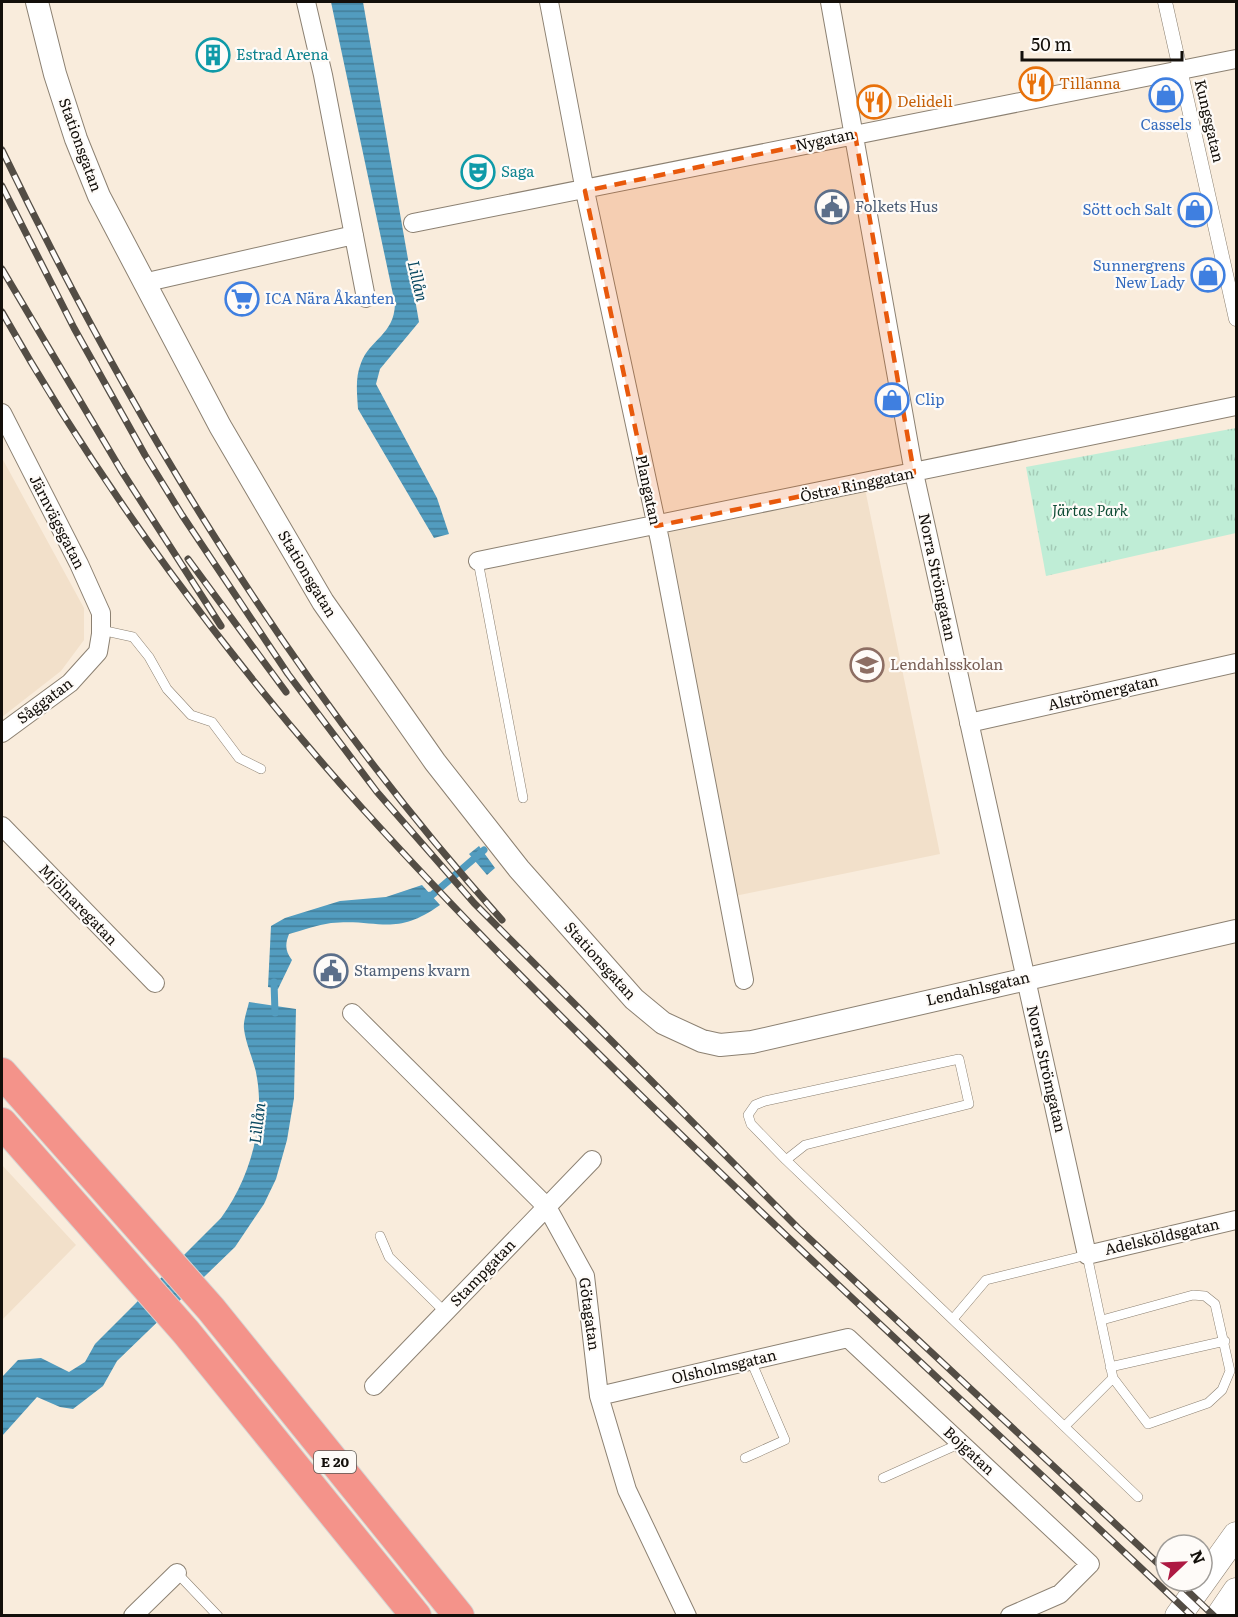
<svg xmlns="http://www.w3.org/2000/svg" width="1238" height="1617" font-family="Literata,serif">
<style>
.built{fill:#f2e0ca}
.park{fill:url(#park-tufts)}
.water{fill:url(#water-rules)}
.lines{fill:none;stroke-linecap:round;stroke-linejoin:round}
.stream{stroke:#529cbf;stroke-width:7}
.service-casing{stroke:#8c8172;stroke-width:10}
.pedestrian-casing{stroke:#8c8172;stroke-width:15}
.minor-casing{stroke:#8c8172;stroke-width:20}
.tertiary-casing{stroke:#8c8172;stroke-width:24}
.secondary-casing{stroke:#8c8172;stroke-width:27}
.trunk-casing{stroke:#d5d4d3;stroke-width:32}
.service{stroke:#fff;stroke-width:9}
.pedestrian{stroke:#fff;stroke-width:14}
.minor{stroke:#fff;stroke-width:18}
.tertiary{stroke:#fff;stroke-width:22}
.secondary{stroke:#fff;stroke-width:26}
.trunk{stroke:#f4938a;stroke-width:30}
.rail-casing{stroke:#534d45;stroke-width:7}
.rail{stroke:#fefbf8;stroke-width:4.5;stroke-dasharray:14;stroke-linecap:butt}
.marked{fill:#e8590c;fill-opacity:0.2;stroke:#e8590c;stroke-width:4.5;stroke-dasharray:12 8;stroke-linejoin:round}
.labels{text-anchor:middle;stroke-width:4.5;stroke-linejoin:round;paint-order:stroke}
.shield{fill:#fefbf8;stroke:#5a5651;stroke-width:1.5}
.shield-label{font-size:14px;font-weight:bold;fill:#130f0a}
.culture-label{font-size:15px;fill:#0d838f;stroke:#fefbf8;text-anchor:start}
.food-label{font-size:15px;fill:#c56008;stroke:#fefbf8;text-anchor:start}
.street-label{font-size:15px;fill:#130f0a;stroke:#fefbf8}
.shop-label{font-size:15px;fill:#366cbe;stroke:#fefbf8;text-anchor:end}
.service-label{font-size:15px;fill:#4e5e75;stroke:#fefbf8;text-anchor:start}
.park-label{font-size:15px;font-style:italic;fill:#104d36;stroke:#fefbf8}
.education-label{font-size:15px;fill:#785e54;stroke:#fefbf8;text-anchor:start}
.water-label{font-size:16px;font-style:italic;fill:#0b4a62;stroke:#fefbf8}
</style>
<defs>
<pattern id="park-tufts" width="24" height="20" patternUnits="userSpaceOnUse" patternTransform="scale(1.5)"><rect width="24" height="20" fill="#bfedd6"/><path d="M3 7l-1-3M5 7V3M7 7l1-3M15 17l-1-3M17 17v-4M19 17l1-3" fill="none" stroke="#a3cab6"/></pattern>
<pattern id="water-rules" width="6" height="5" patternUnits="userSpaceOnUse" patternTransform="scale(1.5)"><rect width="6" height="5" fill="#529cbf"/><path d="M0 2.5h6" fill="none" stroke="#437e99"/></pattern>
</defs>
<rect width="100%" height="100%" fill="#f9ecdc"/>
<path class="built" d="M2,458L84,608V640L61,671L2,717Z
M863,479L940,854L720,899L646,525Z
M2,1165L76,1245L2,1320Z"/>
<path class="park" d="M1236,428V533L1046,576L1026,467Z"/>
<path class="water" d="M331,2H363L419,322L380,369L376,384L437,498L449,534L434,538L358,409C357,393 355,378 361,363C370,339 394,335 395,304Z
M479,846L495,868L487,875L469,854Z
M422,885L440,905C394,938 378,918 331,923C317,925 303,930 289,934C285,944 285,951 292,960L278,989L268,987L271,926L285,918L340,901L386,897Z
M249,1002L296,1009L294,1098L287,1140L276,1179L264,1204L235,1247L117,1361L103,1386L73,1409L60,1407L37,1397L2,1436V1377L18,1360L41,1358L69,1372L85,1362L95,1344L221,1218C249,1180 265,1126 257,1078C255,1062 246,1046 244,1029C243,1021 247,1011 249,1002Z"/>
<g class="lines">
<path class="stream" d="M424,896L432,895L484,850
M274,982L275,1013"/>
<g class="service-casing">
<path id="service" d="M478,561L523,798
M101,630L133,637L149,657L167,689L191,715L212,722L239,758L261,769
M786,1160L805,1145L969,1104L959,1059L765,1101L755,1105L748,1115L751,1124L786,1160L1138,1497
M380,1236L389,1257L445,1312
M953,1319L986,1280L1087,1255L1113,1378L1148,1424L1208,1403L1222,1390L1230,1371L1215,1304L1205,1296L1193,1295L1102,1320
M1110,1367L1225,1341
M1065,1426L1113,1378
M745,1458L785,1440L751,1361
M883,1478L961,1443
M177,1573L218,1616"/>
</g>
<g class="pedestrian-casing">
<path id="pedestrian" d="M1165,2L1236,319"/>
</g>
<g class="minor-casing">
<path id="minor" d="M306,2L323,75L366,298
M549,2L585,191L660,541L744,980
M830,2L914,473L1087,1255L1236,1220
M413,223L1236,59
M143,283L354,235
M2,413L79,564L101,613V634L98,652L70,683L2,733
M478,561L1236,406
M969,723L1236,663
M2,826L155,983
M352,1013L547,1207L585,1276L599,1396L627,1490L687,1616
M374,1386L592,1160
M599,1396L848,1338L1090,1564L1060,1594L1010,1616
M133,1616L177,1573"/>
</g>
<g class="tertiary-casing">
<path id="tertiary" d="M37,2L55,74L76,139L99,196L220,426L323,602L435,762L519,869L634,999L663,1023L702,1041L720,1045L752,1042L1236,931"/>
</g>
<g class="secondary-casing">
<path id="secondary" d="M1178,1616L1236,1535
M1219,1616L1236,1591"/>
</g>
<g class="trunk-casing">
<path id="trunk" d="M2,1073L211,1309L459,1616
M2,1123L186,1332L416,1616"/>
</g>
<use href="#service" class="service"/>
<use href="#pedestrian" class="pedestrian"/>
<use href="#minor" class="minor"/>
<use href="#tertiary" class="tertiary"/>
<use href="#secondary" class="secondary"/>
<use href="#trunk" class="trunk"/>
<g class="rail-casing">
<path id="rail" d="M2,150C135,426 296,691 502,920
M2,186L74,328L145,455L182,515L288,674L377,792L474,903L798,1228L1166,1571
M2,269L121,470L221,626
M2,312C101,488 227,658 362,808C440,894 521,977 603,1058C795,1249 995,1430 1192,1616
M188,559L286,692
M1177,1581L1214,1616"/>
</g>
<use href="#rail" class="rail"/>
</g>
<path class="marked" d="M855,134L914,473L656,526L585,191Z"/>
<defs>
<g id="building-ring" transform="scale(1.725)"><circle r="9.5" fill="#fefbf8" stroke="#0f9aa8" stroke-width="1.5"/><path d="M-4-6H4V6H1V3H-1V6H-4ZM-2.5-4.3h1.7v1.8h-1.7ZM.8-4.3h1.7v1.8H.8ZM-2.5-1h1.7V.8h-1.7ZM.8-1h1.7V.8H.8Z" fill="#0f9aa8"/></g>
<g id="restaurant-ring" transform="scale(1.725)"><circle r="9.5" fill="#fefbf8" stroke="#e8710a" stroke-width="1.5"/><path d="M-5-6h1v4h1v-4h1v4h1v-4h1v5L-1.5 .5V6h-2V.5L-5-1ZM5-6V6H3V1.5H1.5Q1.5-4 5-6Z" fill="#e8710a"/></g>
<g id="shop-ring" transform="scale(1.725)"><circle r="9.5" fill="#fefbf8" stroke="#3f7fe0" stroke-width="1.5"/><path d="M-5-2.5h2.3a2.7 3.5 0 0 1 5.4 0H5L5.5 6h-11ZM-1.5-2.5h3a1.5 2.3 0 0 0-3 0Z" fill="#3f7fe0"/></g>
<g id="theatre-ring" transform="scale(1.725)"><circle r="9.5" fill="#fefbf8" stroke="#0f9aa8" stroke-width="1.5"/><path d="M-5-5.5Q0-4 5-5.5V0Q5 5 0 6Q-5 5-5 0ZM-3.3-2.5H-1v1.5H-3.3ZM1-2.5H3.3v1.5H1ZM-2.8 1Q0 5.5 2.8 1Z" fill="#0f9aa8"/></g>
<g id="civic-ring" transform="scale(1.725)"><circle r="9.5" fill="#fefbf8" stroke="#5c6f8a" stroke-width="1.5"/><path d="M-.6-6.5H3V-4.5H.6V-3L4-1V1h2V6H-6V1h2V-1L-.6-3ZM-1.2 2.5V6h2.4V2.5Z" fill="#5c6f8a"/></g>
<g id="supermarket-ring" transform="scale(1.725)"><circle r="9.5" fill="#fefbf8" stroke="#3f7fe0" stroke-width="1.5"/><path d="M-6-5.5h2.5l.6 2H6L4.5 2H-2.5L-4.4-4H-6ZM-1.5 3.2a1.3 1.3 0 1 0 .1 0ZM3 3.2a1.3 1.3 0 1 0 .1 0Z" fill="#3f7fe0"/></g>
<g id="school-ring" transform="scale(1.725)"><circle r="9.5" fill="#fefbf8" stroke="#8d6e63" stroke-width="1.5"/><path d="M0-5L7-2L0 1L-7-2ZM-4 1L0 2.5L4 1V4Q0 6-4 4Z" fill="#8d6e63"/></g>
</defs>
<g fill-rule="evenodd">
<use href="#building-ring" x="213" y="55"/>
<use href="#restaurant-ring" x="1036" y="84"/>
<use href="#shop-ring" x="1166" y="95"/>
<use href="#restaurant-ring" x="874" y="102"/>
<use href="#theatre-ring" x="478" y="172"/>
<use href="#civic-ring" x="832" y="207"/>
<use href="#shop-ring" x="1195" y="210"/>
<use href="#shop-ring" x="1208" y="275"/>
<use href="#supermarket-ring" x="242" y="299"/>
<use href="#shop-ring" x="892" y="400"/>
<use href="#school-ring" x="867" y="665"/>
<use href="#civic-ring" x="331" y="971"/>
</g>
<g class="labels">
<rect class="shield" x="314" y="1451" width="42" height="22" rx="4.5"/>
<g class="shield-label">
<text x="335" y="1467">E 20</text>
</g>
<g class="culture-label">
<text x="236" y="60">Estrad Arena</text>
<text x="501" y="177">Saga</text>
</g>
<g class="food-label">
<text x="1059" y="89">Tillanna</text>
<text x="897" y="107">Delideli</text>
</g>
<g class="street-label">
<text transform="translate(1209 121) rotate(77)" y="5">Kungsgatan</text>
<text transform="translate(825 140) rotate(-12)" y="5">Nygatan</text>
<text transform="translate(80 145) rotate(70)" y="5">Stationsgatan</text>
<text transform="translate(857 485) rotate(-12)" y="5">Östra Ringgatan</text>
<text transform="translate(648 490) rotate(78)" y="5">Plangatan</text>
<text transform="translate(57 522) rotate(63)" y="5">Järnvägsgatan</text>
<text transform="translate(307 574) rotate(59)" y="5">Stationsgatan</text>
<text transform="translate(937 577) rotate(78)" y="5">Norra Strömgatan</text>
<text transform="translate(1103 693) rotate(-13)" y="5">Alströmergatan</text>
<text transform="translate(45 701) rotate(-37)" y="5">Såggatan</text>
<text transform="translate(78 905) rotate(46)" y="5">Mjölnaregatan</text>
<text transform="translate(600 961) rotate(48)" y="5">Stationsgatan</text>
<text transform="translate(978 989) rotate(-13)" y="5">Lendahlsgatan</text>
<text transform="translate(1046 1069) rotate(77)" y="5">Norra Strömgatan</text>
<text transform="translate(1162 1237) rotate(-13)" y="5">Adelsköldsgatan</text>
<text transform="translate(483 1273) rotate(-46)" y="5">Stampgatan</text>
<text transform="translate(589 1314) rotate(82)" y="5">Götagatan</text>
<text transform="translate(724 1367) rotate(-13)" y="5">Olsholmsgatan</text>
<text transform="translate(969 1451) rotate(43)" y="5">Bojgatan</text>
</g>
<g class="shop-label">
<text x="1166" y="130" text-anchor="middle">Cassels</text>
<text x="1172" y="215">Sött och Salt</text>
<text x="1185" y="271">Sunnergrens<tspan x="1185" dy="17">New Lady</tspan></text>
<text x="265" y="304" text-anchor="start">ICA Nära Åkanten</text>
<text x="915" y="405" text-anchor="start">Clip</text>
</g>
<g class="service-label">
<text x="855" y="212">Folkets Hus</text>
<text x="354" y="976">Stampens kvarn</text>
</g>
<g class="park-label">
<text x="1090" y="516">Järtas Park</text>
</g>
<g class="education-label">
<text x="890" y="670">Lendahlsskolan</text>
</g>
<g class="water-label">
<text transform="translate(418 281) rotate(77)" y="6">Lillån</text>
<text transform="translate(257 1123) rotate(-83)" y="6">Lillån</text>
</g>
</g>
<rect width="1238" height="1617" fill="none" stroke="#130f0a" stroke-width="6"/>
<g transform="translate(1184 1563) rotate(67)"><circle r="28" fill="#fefbf8" stroke="#a09d99" stroke-width="1.5"/>
<path d="M0-4.5L10 22L0 15L-10 22Z" fill="#ae1a43"/>
<text y="-9" font-size="16" font-weight="bold" text-anchor="middle" fill="#130f0a">N</text>
</g>
<path d="M1022 51v9h160v-9" fill="none" stroke="#130f0a" stroke-width="3"/>
<text x="1031" y="51" font-size="18" fill="#130f0a" stroke="#fefbf8" stroke-width="4.5" paint-order="stroke">50 m</text>
</svg>
